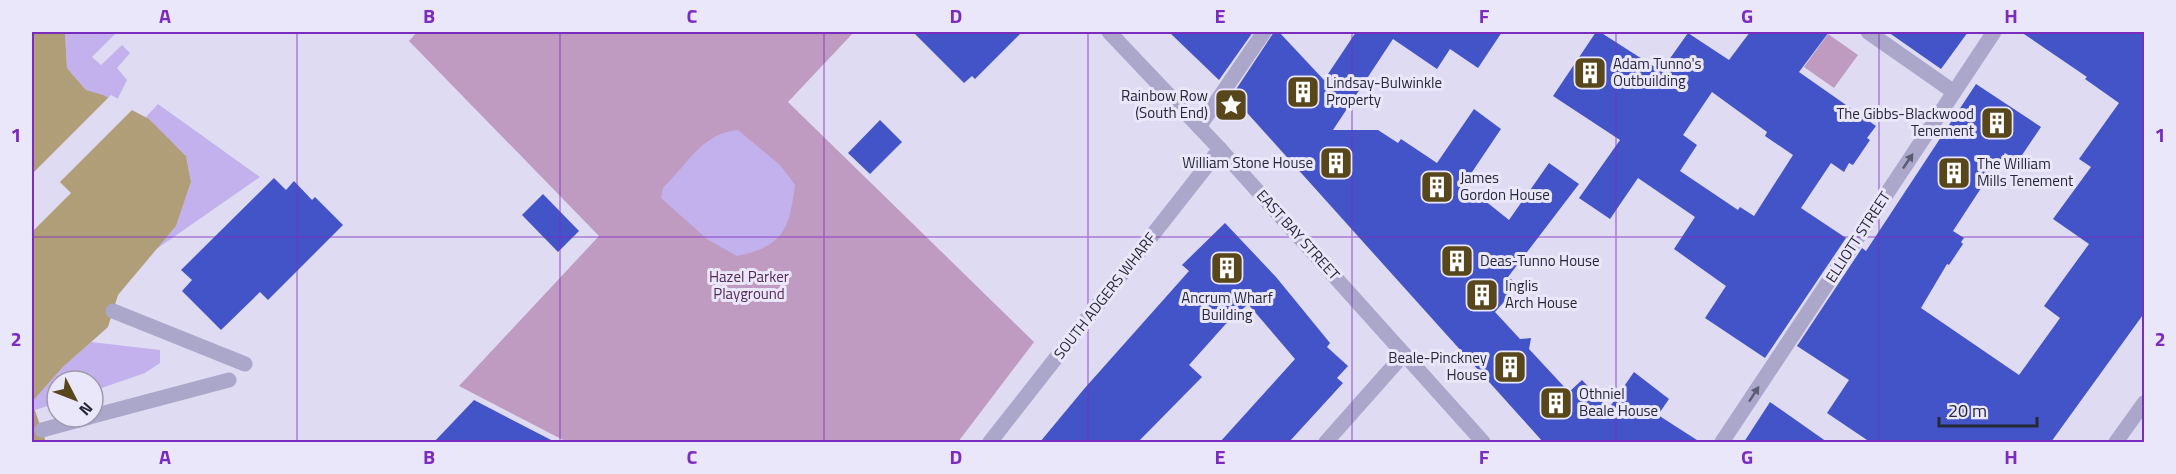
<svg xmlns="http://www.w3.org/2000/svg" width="2176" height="474" font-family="'Titillium Web',sans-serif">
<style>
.green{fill:#c09bc1}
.sand{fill:#c3b1ee}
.water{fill:#b09e79}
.pier{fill:#dfdbf2}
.building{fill:#4354c8;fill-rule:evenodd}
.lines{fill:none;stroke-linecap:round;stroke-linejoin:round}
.service{stroke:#aaa7ca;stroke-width:15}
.minor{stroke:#aaa7ca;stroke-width:15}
.tertiary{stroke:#aaa7ca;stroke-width:15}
.oneway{fill:#5b5b72}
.grid{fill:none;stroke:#7b2cbf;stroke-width:1.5;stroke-opacity:0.55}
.labels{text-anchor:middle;stroke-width:6;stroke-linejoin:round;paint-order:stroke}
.poi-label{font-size:15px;fill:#272837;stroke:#ebe7fa;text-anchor:start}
.street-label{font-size:15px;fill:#272837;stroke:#ebe7fa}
.park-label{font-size:15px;fill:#552b55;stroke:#ebe7fa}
.neatline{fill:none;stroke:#7b2cbf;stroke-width:2}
.grid-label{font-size:20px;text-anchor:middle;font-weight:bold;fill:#7b2cbf}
</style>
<rect width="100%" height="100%" fill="#dfdbf2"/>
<path class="green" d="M417,32H854L788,102L1034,342L958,442H567L459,386L599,236L409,41Z
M1828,34L1858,55L1834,88L1804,67Z"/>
<path class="sand" d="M65,32H117L92,57L101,65L122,45L130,53L117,68L127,80L116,102L86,90L67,68Z
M158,104L260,177L155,250L176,226L191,182L186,156L146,117Z
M738,130L780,165L795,185C789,231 783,246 737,256L707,239L661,198L663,188C687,165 702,133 738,130Z
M91,342L160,350V363L145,373L93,391V381H57V403L35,410L32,402L63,367Z"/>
<path class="water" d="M32,32H65L67,68L86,90L103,95L149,119L186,156L191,182L176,226L118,295L108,327L63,367L32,402L46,442H32Z"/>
<path class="pier" d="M111,95L134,108L60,182L71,193L32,232V174Z"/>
<path class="building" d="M913,32H1022L975,79L972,76L964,83Z
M1169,32H1253L1219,80Z
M1274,32H1279L1324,80L1356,32H1502L1478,68L1450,49L1437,69L1393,39L1333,130H1378L1398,143L1401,139L1437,163L1474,109L1501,129L1464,184L1509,220L1549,163L1579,184L1508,277L1519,285L1495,312L1520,339L1531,338L1529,349L1569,392L1582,380L1609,408L1634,372L1669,399L1658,415L1700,442H1543L1240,105L1242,102L1233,94Z
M1596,32H1600L1661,71L1688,33L1729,60L1750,32H1829L1799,72L1876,126L1867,138L1870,140L1853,165L1849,163L1844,172L1831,163L1801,208L1846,238L1765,358L1705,318L1726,286L1674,249L1695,217L1638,178L1610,219L1579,198L1620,140L1553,96ZM1712,92L1767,132L1765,136L1793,155L1754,216L1740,207L1738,210L1680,171L1697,145L1683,135Z
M1888,32H1968L1941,69Z
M2021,32H2145V312L2051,442H1870L1827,413L1849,380L1797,346L1862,248L1866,251L1976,84L2041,127L2018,161L2005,153L1987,179L1953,231L1964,238L1961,242L1963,244L1949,265L1947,264L1921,308L2019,375L2060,318L2044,306L2089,244L2053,219L2091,167L2079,159L2119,103L2085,79L2087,77Z
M880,120L902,142L870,174L848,153Z
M274,178L286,190L294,181L312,200L315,197L343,225L268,300L260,292L221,330L182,291L192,280L181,270Z
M543,194L579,231L558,252L522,215Z
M1225,223L1276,277L1330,343L1327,347L1348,366L1337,378L1343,383L1289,442H1220L1295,359L1248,304L1233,318L1232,317L1189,365L1202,377L1138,442H1040L1084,389L1189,271L1182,265Z
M474,400L555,442H434Z
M1770,402L1827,442H1744Z"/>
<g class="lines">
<path class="service" d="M1868,32L1954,92
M113,311L245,364
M93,416L229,380
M42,430L90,417"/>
<path class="minor" d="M1199,127L1264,32
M990,442L1220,149
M1326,442L1404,354
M1722,442L1994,32"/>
<path class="tertiary" d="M1109,32L1220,149L1483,442
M2116,442L2144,403"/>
</g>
<defs><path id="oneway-solid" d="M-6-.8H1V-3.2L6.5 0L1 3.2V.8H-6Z" transform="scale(1.5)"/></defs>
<g class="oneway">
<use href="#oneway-solid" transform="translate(1908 161) rotate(-56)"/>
<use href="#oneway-solid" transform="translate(1754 394) rotate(-57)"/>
</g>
<path class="grid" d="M297,32V442M560,32V442M824,32V442M1088,32V442M1352,32V442M1616,32V442M1879,32V442M32,237H2144"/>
<defs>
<g id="building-square" transform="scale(1.725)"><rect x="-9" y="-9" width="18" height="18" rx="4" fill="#59471c" stroke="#ebe7fa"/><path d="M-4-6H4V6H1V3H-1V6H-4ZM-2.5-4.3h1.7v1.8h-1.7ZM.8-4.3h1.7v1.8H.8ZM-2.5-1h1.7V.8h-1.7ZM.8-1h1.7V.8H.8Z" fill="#fff"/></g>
<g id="sight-square" transform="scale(1.725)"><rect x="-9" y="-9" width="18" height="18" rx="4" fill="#59471c" stroke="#ebe7fa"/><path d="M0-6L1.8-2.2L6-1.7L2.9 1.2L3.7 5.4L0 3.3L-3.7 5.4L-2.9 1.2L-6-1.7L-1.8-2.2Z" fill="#fff"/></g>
</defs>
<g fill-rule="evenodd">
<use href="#building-square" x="1590" y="73"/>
<use href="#building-square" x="1303" y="92"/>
<use href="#sight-square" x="1231" y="105"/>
<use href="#building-square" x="1997" y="123"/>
<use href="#building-square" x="1336" y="163"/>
<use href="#building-square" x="1954" y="173"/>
<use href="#building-square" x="1437" y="187"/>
<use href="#building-square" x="1457" y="261"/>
<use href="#building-square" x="1227" y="268"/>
<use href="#building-square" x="1482" y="295"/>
<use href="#building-square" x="1510" y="367"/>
<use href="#building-square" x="1556" y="403"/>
</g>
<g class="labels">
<g class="poi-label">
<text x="1613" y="69">Adam Tunno's<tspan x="1613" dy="17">Outbuilding</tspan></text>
<text x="1326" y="88">Lindsay-Bulwinkle<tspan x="1326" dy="17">Property</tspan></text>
<text x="1208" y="101" text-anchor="end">Rainbow Row<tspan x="1208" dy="17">(South End)</tspan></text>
<text x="1974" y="119" text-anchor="end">The Gibbs-Blackwood<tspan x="1974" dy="17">Tenement</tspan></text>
<text x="1313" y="168" text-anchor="end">William Stone House</text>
<text x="1977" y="169">The William<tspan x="1977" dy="17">Mills Tenement</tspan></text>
<text x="1460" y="183">James<tspan x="1460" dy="17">Gordon House</tspan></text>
<text x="1480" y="266">Deas-Tunno House</text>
<text x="1505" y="291">Inglis<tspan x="1505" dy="17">Arch House</tspan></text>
<text x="1227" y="303" text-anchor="middle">Ancrum Wharf<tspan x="1227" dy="17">Building</tspan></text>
<text x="1487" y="363" text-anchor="end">Beale-Pinckney<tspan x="1487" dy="17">House</tspan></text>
<text x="1579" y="399">Othniel<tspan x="1579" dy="17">Beale House</tspan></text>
</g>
<g class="street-label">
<text transform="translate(1298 235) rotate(48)" y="5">EAST BAY STREET</text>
<text transform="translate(1858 237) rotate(-57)" y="5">ELLIOTT STREET</text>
<text transform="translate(1105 296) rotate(-52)" y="5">SOUTH ADGERS WHARF</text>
</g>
<g class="park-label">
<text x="749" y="282">Hazel Parker<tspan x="749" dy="17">Playground</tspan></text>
</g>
</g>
<rect width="2176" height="474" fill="none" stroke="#ebe7fa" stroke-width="66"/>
<g transform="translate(75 399) rotate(132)"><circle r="28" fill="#ebe7fa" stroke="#9d9bac" stroke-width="1.5"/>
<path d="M0-4.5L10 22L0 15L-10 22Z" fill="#59471c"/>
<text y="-9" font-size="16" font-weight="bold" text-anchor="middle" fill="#272837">N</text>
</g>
<path d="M1939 417v9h98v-9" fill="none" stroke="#272837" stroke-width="3"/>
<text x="1948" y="417" font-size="18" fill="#272837" stroke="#ebe7fa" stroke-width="4.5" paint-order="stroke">20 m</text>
<rect x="33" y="33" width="2110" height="408" class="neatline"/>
<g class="grid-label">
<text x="165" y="23">A</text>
<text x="429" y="23">B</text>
<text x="692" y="23">C</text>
<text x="956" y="23">D</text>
<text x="1220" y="23">E</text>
<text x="1484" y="23">F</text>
<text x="1747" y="23">G</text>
<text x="2011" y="23">H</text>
<text x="16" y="142">1</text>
<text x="2160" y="142">1</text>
<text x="16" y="346">2</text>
<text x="2160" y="346">2</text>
<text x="165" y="464">A</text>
<text x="429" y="464">B</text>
<text x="692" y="464">C</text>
<text x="956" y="464">D</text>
<text x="1220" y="464">E</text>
<text x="1484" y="464">F</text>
<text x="1747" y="464">G</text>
<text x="2011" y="464">H</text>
</g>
</svg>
